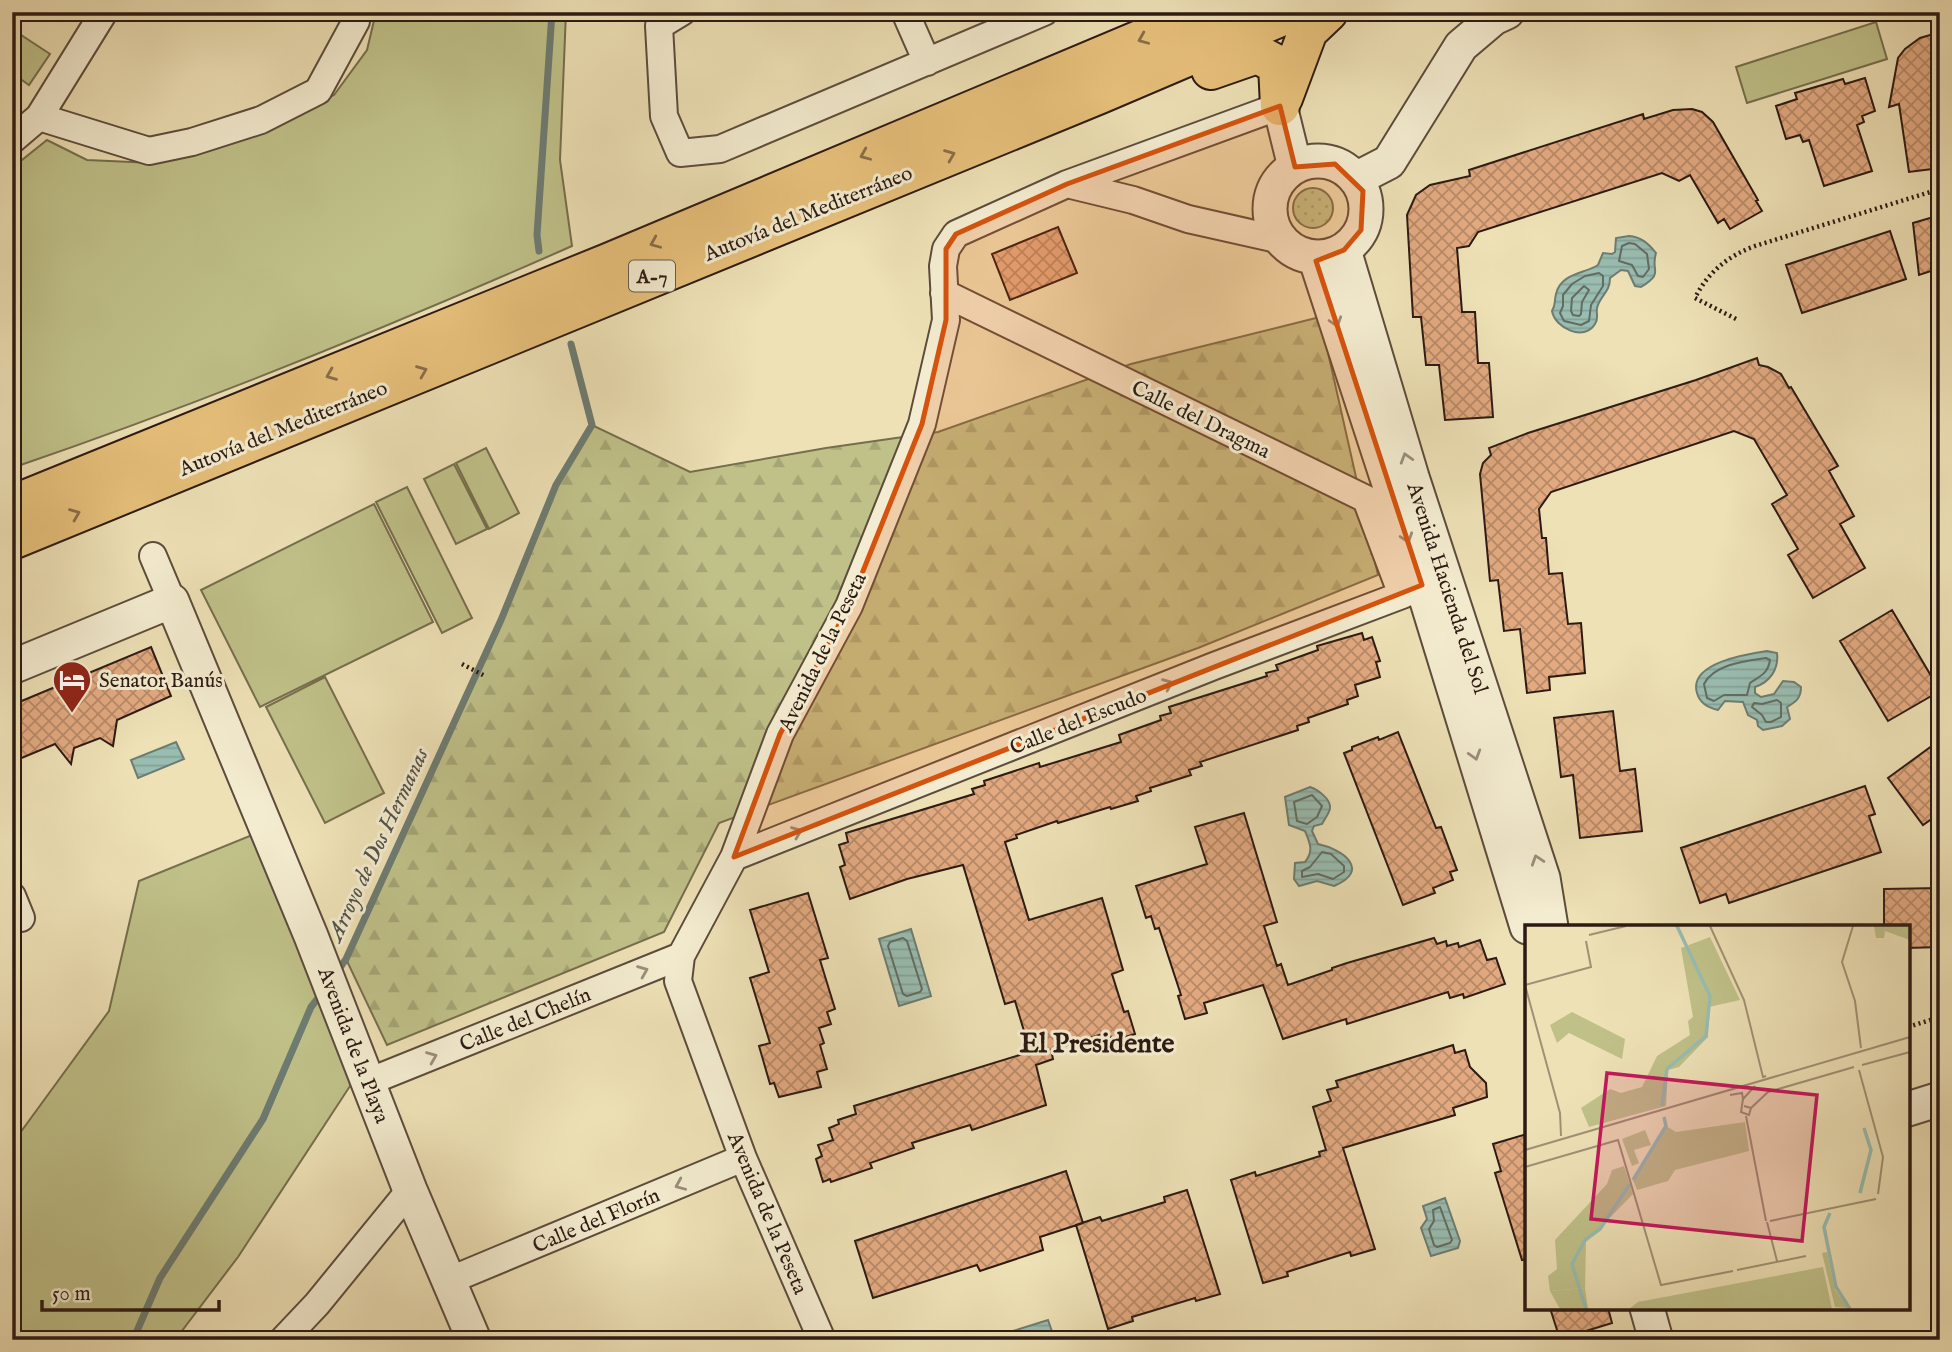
<svg xmlns="http://www.w3.org/2000/svg" width="1952" height="1352" font-family="'IM FELL English',serif">
<style>
.green{fill:#c0c189;stroke:#766e4e;stroke-width:2}
.forest{fill:url(#forest-firs);stroke:#766e4e;stroke-width:2}
.garden{fill:url(#garden-dots);stroke:#766e4e;stroke-width:2}
.water{fill:url(#water-rules);stroke:#6d7c72;stroke-width:2}
.lines{fill:none;stroke-linecap:round;stroke-linejoin:round}
.shore{stroke:#626c62;stroke-width:2}
.stream{stroke:#6d7c72;stroke-width:7}
.building{fill:url(#building-cross-hatch);stroke:#2c1a13;stroke-width:2}
.minor-casing{stroke:#5c4c3c;stroke-width:30}
.tertiary-casing{stroke:#5c4c3c;stroke-width:37}
.trunk-casing{stroke:#2c1a13;stroke-width:42}
.path{stroke:#2c1a13;stroke-width:4.5;stroke-dasharray:2 3.5;stroke-linecap:butt}
.minor{stroke:#f4ecd0;stroke-width:26}
.tertiary{stroke:#f4ecd0;stroke-width:33}
.trunk{stroke:#e7c07b;stroke-width:38}
.oneway{stroke:#8a6d47}
.oneway2{stroke:#9a8e7b}
.marked{fill:#d5530d;fill-opacity:0.2;stroke:#d5530d;stroke-width:5;stroke-linejoin:round}
.labels{text-anchor:middle;stroke-width:6;stroke-linejoin:round;paint-order:stroke}
.shield{fill:#f4ecd0;stroke:#68594c;stroke-width:2}
.shield-label{font-size:19px;font-weight:bold;fill:#2c1a13}
.street-label{font-size:21px;fill:#2c1a13;stroke:#f4ecd0}
.poi-label{font-size:21px;fill:#2c1a13;stroke:#f4ecd0;text-anchor:start}
.water-label{font-size:23px;font-style:italic;fill:#52534a;stroke:#f4ecd0}
.district-label{font-size:28px;font-weight:bold;fill:#2c1a13;stroke:#f4ecd0}
.inset-river{fill:none;stroke:#99bdb1;stroke-width:3.5}
.inset-road{fill:none;stroke:#a09175;stroke-width:2}
.view{fill:#c2185b;fill-opacity:0.15;stroke:#c2185b;stroke-width:3.5}
.inset-edge{fill:none;stroke:#2c1a13;stroke-width:3.5}
</style>
<defs>
<pattern id="forest-firs" width="22" height="20" patternUnits="userSpaceOnUse" patternTransform="scale(1.75)"><rect width="22" height="20" fill="#c0c189"/><path d="M5 1l3.5 6h-7zM16 11l3.5 6h-7z" fill="#a5a575"/></pattern>
<pattern id="garden-dots" width="8" height="8" patternUnits="userSpaceOnUse" patternTransform="scale(1.75)"><rect width="8" height="8" fill="#c0c189"/><path d="M2 2h.1M6 6h.1" fill="none" stroke="#a5a575" stroke-width="1.8" stroke-linecap="round"/></pattern>
<pattern id="water-rules" width="6" height="5" patternUnits="userSpaceOnUse" patternTransform="scale(1.75)"><rect width="6" height="5" fill="#99bdb1"/><path d="M0 2.5h6" fill="none" stroke="#84a297"/></pattern>
<pattern id="building-cross-hatch" width="8" height="8" patternUnits="userSpaceOnUse" patternTransform="scale(1.75)"><rect width="8" height="8" fill="#e3aa81"/><path d="M0 0l8 8M0 8l8-8" fill="none" stroke="#b88a68"/></pattern>
</defs>
<rect width="100%" height="100%" fill="#eee1b6"/>
<filter id="stains"><feTurbulence type="fractalNoise" baseFrequency=".00286" numOctaves="4"/><feColorMatrix values="0 0 0 0 .2 0 0 0 0 .09 0 0 0 0 .02 0 0 0 .5 -.17"/></filter>
<radialGradient id="worn" r=".72"><stop offset=".6" stop-color="#630" stop-opacity="0"/><stop offset="1" stop-color="#630" stop-opacity=".3"/></radialGradient>
<path class="green" d="M376,12H566L560,160L572,246C389,327 202,403 12,468V168L47,140L87,160L154,163L242,140L334,95L367,50Z
M1876,22L1887,59L1747,103L1736,67Z
M12,29L50,54L29,85L12,73Z
M486,448L519,513L489,529L456,463Z
M454,464L487,529L456,544L424,479Z
M407,487L472,618L442,633L376,502Z
M374,504L433,622L260,707L201,590Z
M325,677L384,793L325,823L266,707Z
M252,835L354,1080L238,1257L175,1340H12V1144L109,1011L139,881Z"/>
<path class="forest" d="M1320,317L1378,575L1198,648L719,823L664,932L387,1045L346,959L501,620L556,485L592,425L690,472L826,448L938,432L1131,364Z"/>
<path class="garden" d="M1293 208a20 20 0 1 1 40 0a20 20 0 1 1-40 0Z"/>
<path class="water" d="M1629,236C1641,237 1648,243 1656,253C1650,272 1665,272 1641,287L1635,286L1628,271L1621,270L1610,278C1610,293 1600,295 1597,308C1596,314 1599,319 1595,324C1584,342 1555,328 1552,311C1556,304 1554,302 1556,294C1561,273 1584,274 1598,265L1603,253L1612,254L1615,252L1616,238Z
M1767,651L1777,653C1779,669 1770,682 1755,687V693L1761,697L1774,694L1783,681L1794,682L1801,687C1801,698 1796,702 1787,707L1790,719L1782,726L1763,730L1758,726L1757,720L1748,715L1743,702L1725,701L1718,710C1709,708 1700,704 1697,693C1688,663 1747,654 1767,651Z
M176,742L184,759L138,778L131,760Z
M1310,787C1317,789 1331,799 1330,808C1330,812 1324,820 1322,824L1314,826L1312,831L1318,844C1342,849 1372,870 1334,886L1317,881L1299,886L1294,879L1295,863L1305,862C1314,851 1310,843 1305,831L1289,825L1285,797Z
M911,929L931,996L899,1006L879,939Z
M1445,1198L1460,1241L1458,1248L1431,1256L1421,1228L1427,1219L1423,1206Z
M1048,1320L1055,1340H1016L1013,1331Z"/>
<g class="lines">
<path class="shore" d="M1629,243L1635,244L1647,254L1649,269L1643,277L1638,276L1632,265L1619,261L1622,246Z
M1599,273L1603,276V286L1591,305L1589,321L1581,325L1564,321L1560,313L1563,306V295L1572,284L1585,276Z
M1584,286L1589,290L1582,302L1581,314L1579,316L1573,315L1571,311L1572,298Z
M1766,658L1770,660C1768,674 1760,676 1750,683L1747,695H1724L1714,701L1707,698L1704,684C1714,664 1746,661 1766,658Z
M1777,700L1781,703V717L1771,722H1766L1762,715L1752,707L1754,703L1762,704Z
M1312,795L1322,806L1317,817L1307,824L1297,821L1294,802Z
M1322,852L1331,854L1344,866V872L1333,879L1318,874L1302,877V871L1310,867Z
M903,938L907,941L922,989L920,992L907,996L903,994L888,946L890,942Z
M1440,1207L1452,1240L1450,1243L1437,1247L1434,1245L1429,1229L1434,1221L1433,1210Z"/>
<path class="stream" d="M539,251L537,235L552,12
M337,972L346,959L501,620L556,485L592,425L571,344
M133,1340L160,1278L263,1119L311,1007L322,993"/>
</g>
<path class="building" d="M1940,32V168L1909,172L1899,104L1889,107L1898,58L1905,49L1920,38Z
M1865,78L1875,111L1862,116L1864,122L1857,125L1872,171L1824,186L1809,140L1803,142L1800,135L1786,139L1776,106L1797,99L1795,93L1843,79L1845,84Z
M1692,109L1702,112L1713,122L1758,200L1756,201L1762,211L1730,229L1724,219L1718,223L1690,175L1679,181L1662,173L1478,232L1469,246L1457,248L1462,312H1475L1478,363H1489L1493,417L1445,420L1439,365H1426L1421,317H1413L1407,215L1416,195L1430,185L1470,176L1469,170L1643,114L1644,119L1673,110Z
M1940,215V268L1919,275L1913,223Z
M1058,227L1077,273L1010,300L992,254Z
M1890,231L1906,279L1802,313L1786,265Z
M1757,358L1759,365L1768,367L1781,374L1789,388L1791,387L1838,466L1829,471L1854,516L1840,524L1865,568L1813,598L1788,555L1798,549L1772,504L1787,495L1754,439L1734,431L1551,492L1539,509L1542,538H1546L1549,574L1562,573L1568,624L1581,623L1585,673L1549,677L1550,690L1527,693L1520,629L1504,631L1498,580L1490,581L1480,474L1483,463L1491,455L1489,448L1528,433L1696,380Z
M1892,610L1940,691L1888,721L1840,641Z
M1362,633L1364,640L1372,637L1380,661L1376,662L1380,677L1355,685L1358,696L1347,700L1348,704L1308,718L1309,722L1297,726L1298,730L1200,762L1202,766L1189,770L1191,775L1150,788L1151,791L1136,796L1138,801L1111,809L1110,807L1058,823L1057,821L1016,835L1017,838L1005,842L1029,920L1102,898L1123,970L1112,974L1124,1012L1128,1011L1135,1034L1112,1041L1109,1032L1051,1050L1053,1059L1036,1065L1046,1105L972,1130L970,1125L912,1143L914,1148L870,1163L872,1168L831,1182L830,1179L823,1182L816,1159L822,1156L818,1145L833,1140L829,1128L839,1124L838,1120L856,1114L854,1106L1026,1053L1023,1043L1027,1041L1015,1001L1005,1004L963,865L907,879L850,899L840,867L845,865L839,845L848,842L846,833L974,794L972,789L985,785L984,781L1039,763L1040,767L1121,742L1119,735L1161,720L1160,716L1171,713L1169,707L1267,676L1266,673L1278,670L1276,665L1318,650L1317,646Z
M151,647L171,696L117,720L113,746L100,738L74,748L71,764L55,744L12,762V705Z
M1613,711L1620,771L1635,769L1642,831L1580,838L1573,775L1561,777L1554,718Z
M1398,732L1436,828L1441,827L1457,870L1450,872L1453,880L1433,888L1435,893L1403,905L1344,753L1352,750V747L1378,737L1379,740Z
M1940,740V813L1923,825L1888,778Z
M1865,786L1875,814L1869,816L1881,852L1729,903L1726,894L1700,903L1681,848Z
M1244,813L1277,922L1264,926L1277,966L1281,964L1288,985L1332,970V968L1347,963L1434,938L1437,944L1446,941L1447,946L1458,943L1459,947L1480,940L1487,960L1496,958L1505,984L1464,998L1463,994L1450,998L1448,992L1347,1024L1346,1019L1283,1039L1263,985L1204,1003L1207,1013L1185,1019L1178,996L1181,995L1159,928L1155,929L1151,916L1146,918L1136,886L1207,864L1195,827Z
M1940,888V947L1908,948V927H1884V889Z
M808,893L828,958L820,960L835,1009L827,1012L831,1024L819,1028L824,1043L820,1045L827,1069L817,1072L821,1087L779,1097L774,1083L770,1084L759,1046L770,1043L750,978L769,972L750,910Z
M1453,1045L1455,1053L1465,1050L1470,1067L1486,1083L1487,1097L1453,1108L1455,1115L1343,1148L1375,1249L1351,1256L1350,1252L1287,1272L1288,1276L1263,1283L1231,1180L1255,1172L1256,1176L1320,1156L1319,1152L1326,1150L1313,1107L1331,1101L1327,1090L1338,1087L1336,1081Z
M1527,1134V1259L1522,1260L1495,1173L1501,1171L1493,1144Z
M1066,1171L1083,1223L1040,1237L1043,1250L980,1271L977,1265L873,1298L855,1241Z
M1187,1190L1220,1294L1196,1301L1195,1298L1132,1317L1133,1321L1108,1329L1076,1225L1100,1217L1102,1221L1165,1202L1164,1197Z
M1550,1308H1608L1612,1323L1586,1331L1587,1336L1567,1340L1564,1331L1558,1333Z"/>
<g class="lines">
<g class="minor-casing">
<path id="minor" d="M682,12L659,26L664,116L680,153L720,149L1044,12
M905,12L927,62
M39,117L149,151L192,142L261,120L318,91L356,21L357,12
M12,140L39,117L104,12
M1067,184L1280,106
M944,293L1366,499L1402,595
M153,556L172,601
M734,857L1214,666L1402,595L1422,585
M12,896L21,918
M368,1082L681,956
M448,1281L743,1158
M283,1340L317,1304L410,1190
M822,1340L743,1158L678,981L681,956L734,857L780,734L849,606L922,424L946,320L943,266L946,249L956,234L1067,184L1133,200L1188,219L1281,240"/>
</g>
<g class="tertiary-casing">
<path id="tertiary" d="M1280,106L1295,167
M1270 209a48 48 0 1 1 96 0a48 48 0 1 1-96 0Z
M1356,179L1389,162L1461,46L1494,18L1507,12
M1344,250L1412,477L1543,878L1551,927
M1315,257L1422,585L1527,927
M12,667L172,601L311,936L410,1190L474,1340
M1908,1109L1940,1099
M1647,1308L1656,1340"/>
</g>
<g class="trunk-casing">
<path id="trunk" d="M1211,70L1257,54L1278,65L1280,106
M1283,98L1308,31L1328,12
M12,505L608,263L1206,12
M12,540L1100,94L1292,12"/>
</g>
<path class="path" d="M1736,319L1695,298C1708,272 1728,256 1755,246L1940,189
M462,664L485,676
M1908,1027L1940,1017"/>
<use href="#minor" class="minor"/>
<use href="#tertiary" class="tertiary"/>
<use href="#trunk" class="trunk"/>
</g>
<defs><path id="oneway-chevron" d="M-2-3.5L2.5 0L-2 3.5" fill="none" stroke-width="1.6" stroke-linecap="round" stroke-linejoin="round" transform="scale(1.75)"/></defs>
<g class="oneway">
<use href="#oneway-chevron" transform="translate(1143 39) rotate(157)"/>
<use href="#oneway-chevron" transform="translate(865 155) rotate(157)"/>
<use href="#oneway-chevron" transform="translate(950 155) rotate(-22)"/>
<use href="#oneway-chevron" transform="translate(655 243) rotate(157)"/>
<use href="#oneway-chevron" transform="translate(422 371) rotate(-22)"/>
<use href="#oneway-chevron" transform="translate(331 375) rotate(158)"/>
<use href="#oneway-chevron" transform="translate(75 514) rotate(-22)"/>
</g>
<g class="oneway2">
<use href="#oneway-chevron" transform="translate(1336 322) rotate(72)"/>
<use href="#oneway-chevron" transform="translate(1406 458) rotate(-107)"/>
<use href="#oneway-chevron" transform="translate(1407 538) rotate(72)"/>
<use href="#oneway-chevron" transform="translate(1168 684) rotate(-22)"/>
<use href="#oneway-chevron" transform="translate(1475 755) rotate(73)"/>
<use href="#oneway-chevron" transform="translate(797 832) rotate(-21)"/>
<use href="#oneway-chevron" transform="translate(1537 860) rotate(-108)"/>
<use href="#oneway-chevron" transform="translate(643 971) rotate(-22)"/>
<use href="#oneway-chevron" transform="translate(432 1057) rotate(-22)"/>
<use href="#oneway-chevron" transform="translate(680 1185) rotate(157)"/>
</g>
<path class="marked" d="M1280,106L1295,167L1335,164L1363,191L1361,230L1344,250L1316,261L1422,585L734,857L780,734L849,606L922,424L946,320V249L956,234L1067,184Z"/>
<defs>
<g id="hotel-pin" transform="scale(2.0125)"><path d="M0 17L-7.5 6A9.5 9.5 0 1 1 7.5 6Z" fill="#8f2418" stroke="#f4ecd0"/><path d="M-6-4.5h1.5V1H6V5H4.5V3h-9V5H-6ZM-4 0a1.8 1.8 0 1 1 3.6 0ZM.5 0V-2.5h3Q6-2.5 6 0Z" fill="#fff"/></g>
</defs>
<g fill-rule="evenodd">
<use href="#hotel-pin" x="72" y="680"/>
</g>
<g class="labels">
<rect class="shield" x="629" y="260.5" width="46" height="31" rx="5"/>
<g class="shield-label">
<text x="652" y="283">A-7</text>
</g>
<g class="street-label">
<text transform="translate(808 213) rotate(-22)" y="7">Autovía del Mediterráneo</text>
<text transform="translate(1201 419) rotate(26)" y="7">Calle del Dragma</text>
<text transform="translate(283 428) rotate(-22)" y="7">Autovía del Mediterráneo</text>
<text transform="translate(1448 588) rotate(72)" y="7">Avenida Hacienda del Sol</text>
<text transform="translate(822 652) rotate(-64)" y="7">Avenida de la Peseta</text>
<text transform="translate(1078 721) rotate(-22)" y="7">Calle del Escudo</text>
<text transform="translate(525 1019) rotate(-22)" y="7">Calle del Chelín</text>
<text transform="translate(354 1045) rotate(69)" y="7">Avenida de la Playa</text>
<text transform="translate(768 1213) rotate(67)" y="7">Avenida de la Peseta</text>
<text transform="translate(596 1220) rotate(-23)" y="7">Calle del Florín</text>
</g>
<g class="poi-label">
<text x="99" y="687">Senator Banús</text>
</g>
<g class="water-label">
<text transform="translate(377 844) rotate(-65)" y="8">Arroyo de Dos Hermanas</text>
</g>
<g class="district-label">
<text x="1097" y="1052">El Presidente</text>
</g>
</g>
<g transform="translate(1525 925)">
<rect width="385" height="385" fill="#eee1b6"/>
<path d="M349,1H385V15L360,6L359,13H351ZM185,12L215,75L184,82L183,112L154,142L143,145L141,181L64,202L56,183L85,164L96,168L117,162L132,131L165,110L163,96L168,92L156,23ZM47,87L100,114L97,134L44,108L32,118L25,100ZM120,205L126,220L109,225L114,238L107,241L97,214ZM99,241L108,269L61,317L60,363L25,366L23,351L32,344L30,315L82,259L87,245Z" fill="#c0c189"/>
<path d="M220,197L224,226L150,245L143,256L112,265L108,255L141,201L151,207ZM298,342L307,384H104L113,377ZM60,363L63,384H35L25,366Z" fill="#c0c189"/>
<path d="M302,327L310,365L323,383L310,382L297,328Z" fill="#c0c189"/>
<path class="inset-river" d="M137,181L142,144L181,111L185,71L152,1M108,255L141,201L139,192M335,268L346,225L339,203M305,288L299,302L311,362L325,384M61,384L47,339L60,315L75,304L105,259"/>
<path class="inset-road" d="M185,1L219,75L238,152L241,151M328,1L317,37L330,76L336,123M64,10L101,1M337,140L385,127M334,145L358,232L353,269M205,170L217,168L218,174L230,161M218,174L216,187L224,190L226,183L219,181M226,183L243,167L329,142M221,191L241,296M36,211L35,188L0,60L66,42L61,16M0,225L385,112M0,242L93,215L136,360L208,346M245,296L351,274M242,297L252,336M212,345L281,331"/>
<path class="view" d="M82,148L292,170L277,316L66,294Z"/>
<rect width="385" height="385" class="inset-edge"/>
</g>
<rect width="1952" height="1352" fill="none" stroke="#eee1b6" stroke-width="42"/>
<rect x="14" y="14" width="1924" height="1324" fill="none" stroke="#2c1a13" stroke-width="3.5"/>
<rect x="21" y="21" width="1910" height="1310" fill="none" stroke="#2c1a13" stroke-width="2"/>
<path d="M42 1300v10h177v-10" fill="none" stroke="#2c1a13" stroke-width="3.5"/>
<text x="52" y="1300" font-size="21" fill="#2c1a13" stroke="#f4ecd0" stroke-width="5" paint-order="stroke">50 m</text>
<rect width="100%" height="100%" filter="url(#stains)"/>
<rect width="100%" height="100%" fill="url(#worn)"/>
</svg>
